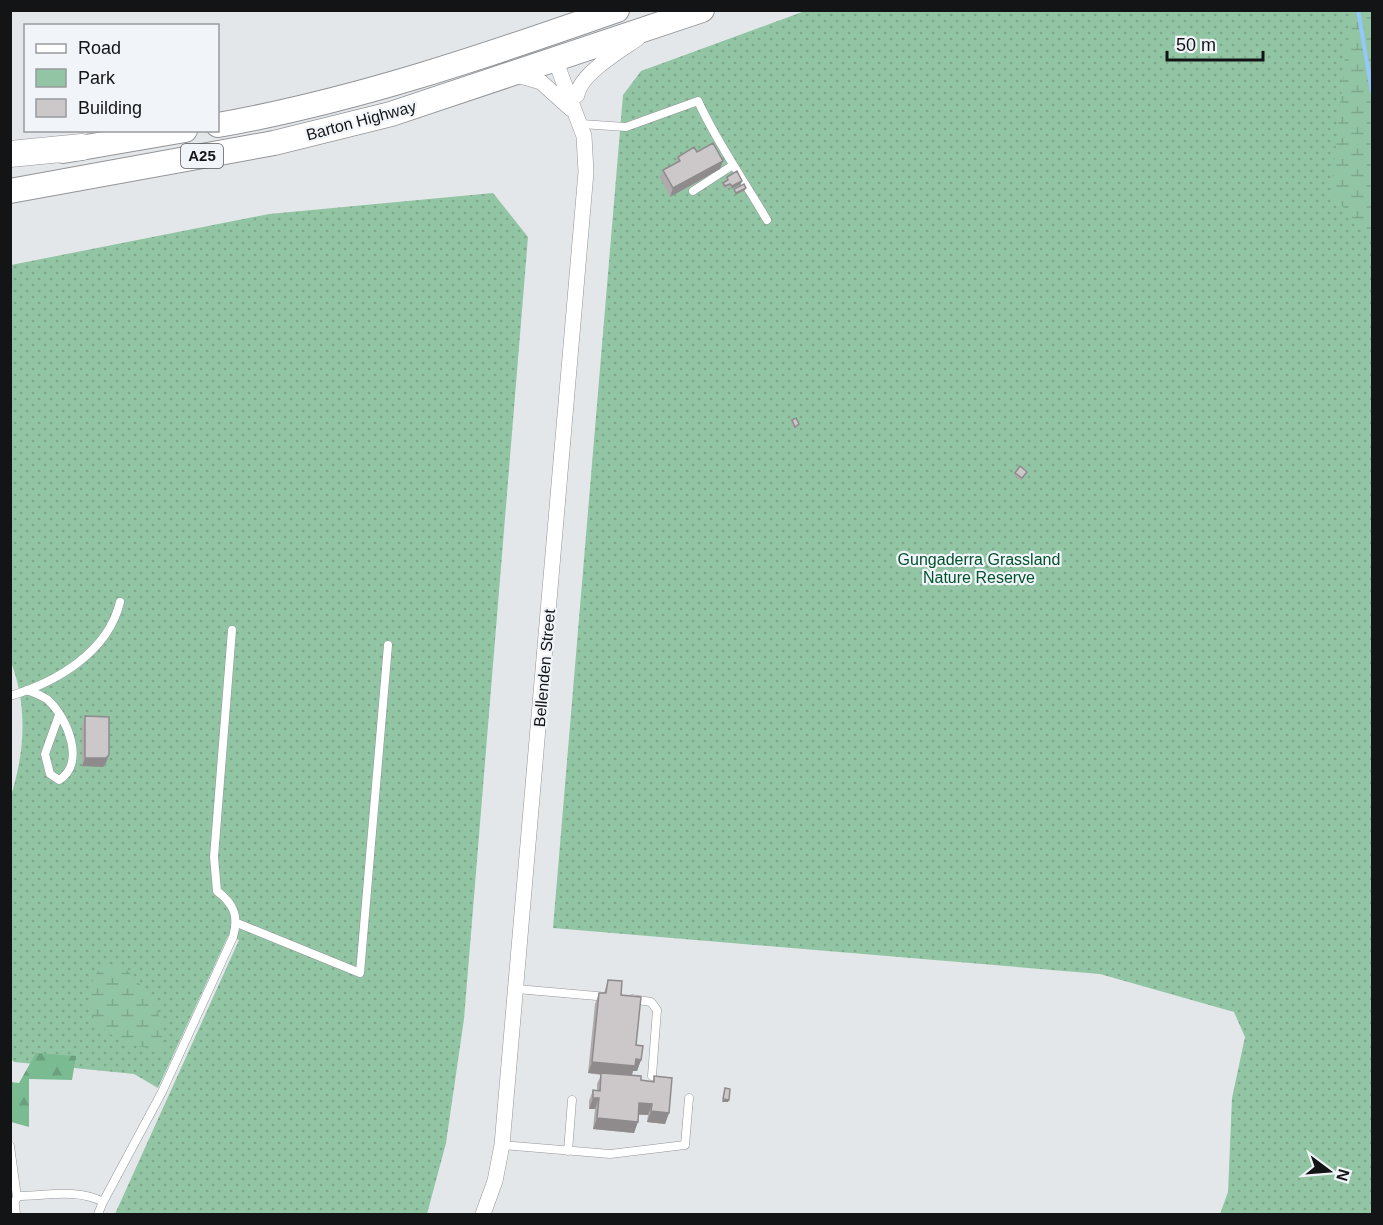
<svg xmlns="http://www.w3.org/2000/svg" width="1383" height="1225" font-family="Arial,sans-serif">
<style>
.green{fill:url(#green-dots)}
.forest{fill:url(#forest-firs)}
.wetland{fill:url(#wetland-marsh)}
.lines{fill:none;stroke-linecap:round;stroke-linejoin:round}
.stream{stroke:#94c7fa;stroke-width:4}
.service-casing{stroke:#929598;stroke-width:9}
.minor-casing{stroke:#929598;stroke-width:16}
.trunk-casing{stroke:#929598;stroke-width:26}
.motorway-casing{stroke:#929598;stroke-width:27}
.service{stroke:#fff;stroke-width:8}
.minor{stroke:#fff;stroke-width:15}
.trunk{stroke:#fff;stroke-width:24}
.motorway{stroke:#fff;stroke-width:26}
.wall{fill:#afabad}
.shaded-wall{fill:#8f8b8d}
.building{fill:#ccc7c9;stroke:#8f8b8d;stroke-width:1.5}
.labels{text-anchor:middle;stroke-width:4.5;stroke-linejoin:round;paint-order:stroke}
.shield{fill:#f1f4f8;stroke:#565759;stroke-width:1.5}
.shield-label{font-size:15px;font-weight:bold;fill:#131415}
.street-label{font-size:16px;fill:#131415;stroke:#f1f4f8}
.park-label{font-size:16px;fill:#00532d;stroke:#f1f4f8}
</style>
<defs>
<pattern id="green-dots" width="8" height="8" patternUnits="userSpaceOnUse" patternTransform="scale(1.5)"><rect width="8" height="8" fill="#92c5a4"/><path d="M2 2h.1M6 6h.1" fill="none" stroke="#7da88c" stroke-width="1.8" stroke-linecap="round"/></pattern>
<pattern id="forest-firs" width="22" height="20" patternUnits="userSpaceOnUse" patternTransform="scale(1.5)"><rect width="22" height="20" fill="#7abb92"/><path d="M5 1l3.5 6h-7zM16 11l3.5 6h-7z" fill="#69a07d"/></pattern>
<pattern id="wetland-marsh" width="20" height="14" patternUnits="userSpaceOnUse" patternTransform="scale(1.5)"><rect width="20" height="14" fill="#92c5a4"/><path d="M1 5h8M5 5V1M11 12h8M15 12V8" fill="none" stroke="#7da88c"/></pattern>
</defs>
<rect width="100%" height="100%" fill="#e4e7ea"/>
<path class="green" d="M805,11H1372V1214H1220L1228,1192L1232,1098L1245,1037L1234,1012L1100,974L553,928L623,95L641,71Z
M493,193L528,237L464,1019L446,1143L427,1214H115L239,940L228,936L158,1088L134,1074L14,1062L11,1059L10,799C25,752 28,708 11,662V265L269,214Z"/>
<path class="forest" d="M36,1053L76,1056L72,1080L29,1079V1127L11,1122V1082L19,1083Z"/>
<path class="wetland" d="M1350,10L1372,11V241L1331,193Z
M123,966C151,995 164,1009 162,1050C133,1047 107,1039 91,1014L92,982L100,967Z"/>
<g class="lines">
<path class="stream" d="M1358,10L1372,92"/>
<g class="service-casing">
<path id="service" d="M581,124L626,127L698,101C717,143 744,180 767,220
M693,191L733,165
M27,690C34,693 44,696 49,701C68,719 86,764 59,780L50,774L45,754L59,715
M10,696C57,682 108,652 120,602
M237,923L360,973L388,645
M517,989L608,997
M632,999L651,1002L657,1010L652,1076
M502,1145L610,1154L685,1145L689,1098
M10,1146L17,1197L14,1204
M568,1151L572,1100
M17,1196C44,1196 78,1188 103,1202L98,1214
M103,1202L162,1092L233,937C239,916 234,904 217,891L214,857L232,630
M12,1203L15,1205L16,1214"/>
</g>
<g class="minor-casing">
<path id="minor" d="M514,74L541,82L571,109
M577,95C581,73 621,50 638,38
M483,1214L495,1181L502,1145L586,172L584,136L559,70L560,57"/>
</g>
<g class="trunk-casing">
<path id="trunk" d="M218,125C354,101 486,56 617,10
M63,151L185,130
M10,191L274,143L391,114L702,10"/>
</g>
<g class="motorway-casing">
<path id="motorway" d="M10,154L82,147"/>
</g>
<use href="#service" class="service"/>
<use href="#minor" class="minor"/>
<use href="#trunk" class="trunk"/>
<use href="#motorway" class="motorway"/>
</g>
<path class="wall" d="M697,152L720,169L670,197L660,178L663,170L675,164L678,157Z
M727,177L741,184L731,189L729,186L724,189L722,185L723,183L726,181V180Z
M792,420L798,427L794,429L791,422Z
M1027,472L1021,481L1014,475L1015,473Z
M85,716L106,763L103,767L82,766V725Z
M608,980L621,995L641,1060L637,1071H633L632,1076L641,1080L653,1081L654,1076L669,1113L665,1124L647,1122L648,1115H638L634,1133L593,1129L595,1109H589V1101L593,1090H597V1084L601,1075L588,1073L595,1004L599,993H604Z"/>
<path class="shaded-wall" d="M723,161L720,169L670,197L673,188Z
M742,181L741,184L731,189L732,186Z
M746,188L745,190L735,195L736,193Z
M109,755L106,763L103,767L82,766L85,758Z
M636,1059L641,1060L637,1071H633L631,1077L588,1073L592,1062Z
M593,1098H599L595,1109H589Z
M723,1099L729,1100L728,1102H722Z
M639,1103L652,1104L648,1115L635,1114Z
M651,1111L669,1113L665,1124L647,1122Z
M597,1118L638,1122L634,1133L593,1129Z"/>
<path class="building" d="M713,143L723,161L673,188L663,170L680,161L678,157L694,147L697,152Z
M737,171L742,181L732,186L730,184L725,186L723,183L728,180L727,177Z
M744,184L746,188L736,193L734,189Z
M796,418L799,424L795,427L792,420Z
M1020,466L1027,472L1022,478L1015,473Z
M85,716L109,717V755L106,758H85Z
M608,980L622,981L621,995L641,997L636,1045L643,1046L641,1060L636,1059L635,1066L592,1062L599,993H606Z
M601,1073L641,1076V1080L654,1082V1076L672,1078L669,1113L651,1111L652,1104L639,1103L638,1122L597,1118L599,1098H593V1090L600,1091Z
M725,1088L730,1089L729,1100L723,1099Z"/>
<g class="labels">
<rect class="shield" x="181" y="144" width="42" height="24" rx="4.5"/>
<g class="shield-label">
<text x="202" y="161">A25</text>
</g>
<g class="street-label">
<text transform="translate(361 120) rotate(-15)" y="6">Barton Highway</text>
<text transform="translate(544 668) rotate(-85)" y="6">Bellenden Street</text>
</g>
<g class="park-label">
<text x="979" y="565">Gungaderra Grassland<tspan x="979" dy="18">Nature Reserve</tspan></text>
</g>
</g>
<rect width="1383" height="1225" fill="none" stroke="#131415" stroke-width="24"/>
<rect x="24" y="24" width="195" height="108" fill="#f1f4f8" stroke="#989a9d" stroke-width="1.5"/>
<rect x="36" y="44" width="30" height="9" fill="#ffffff" stroke="#989a9d" stroke-width="1.5"/>
<text x="78" y="54" font-size="18" fill="#131415">Road</text>
<rect x="36" y="69" width="30" height="18" fill="#92c5a4" stroke="#989a9d" stroke-width="1.5"/>
<text x="78" y="84" font-size="18" fill="#131415">Park</text>
<rect x="36" y="99" width="30" height="18" fill="#ccc7c9" stroke="#989a9d" stroke-width="1.5"/>
<text x="78" y="114" font-size="18" fill="#131415">Building</text>
<g transform="translate(1329 1171) rotate(106)" stroke="#f1f4f8" stroke-width="4.5" paint-order="stroke">
<path d="M0-4.5L10 22L0 15L-10 22Z" fill="#131415"/>
<text y="-9" font-size="16" font-weight="bold" text-anchor="middle" fill="#131415">N</text>
</g>
<path d="M1167 51v9h96v-9" fill="none" stroke="#131415" stroke-width="3"/>
<text x="1176" y="51" font-size="18" fill="#131415" stroke="#f1f4f8" stroke-width="4.5" paint-order="stroke">50 m</text>
</svg>
